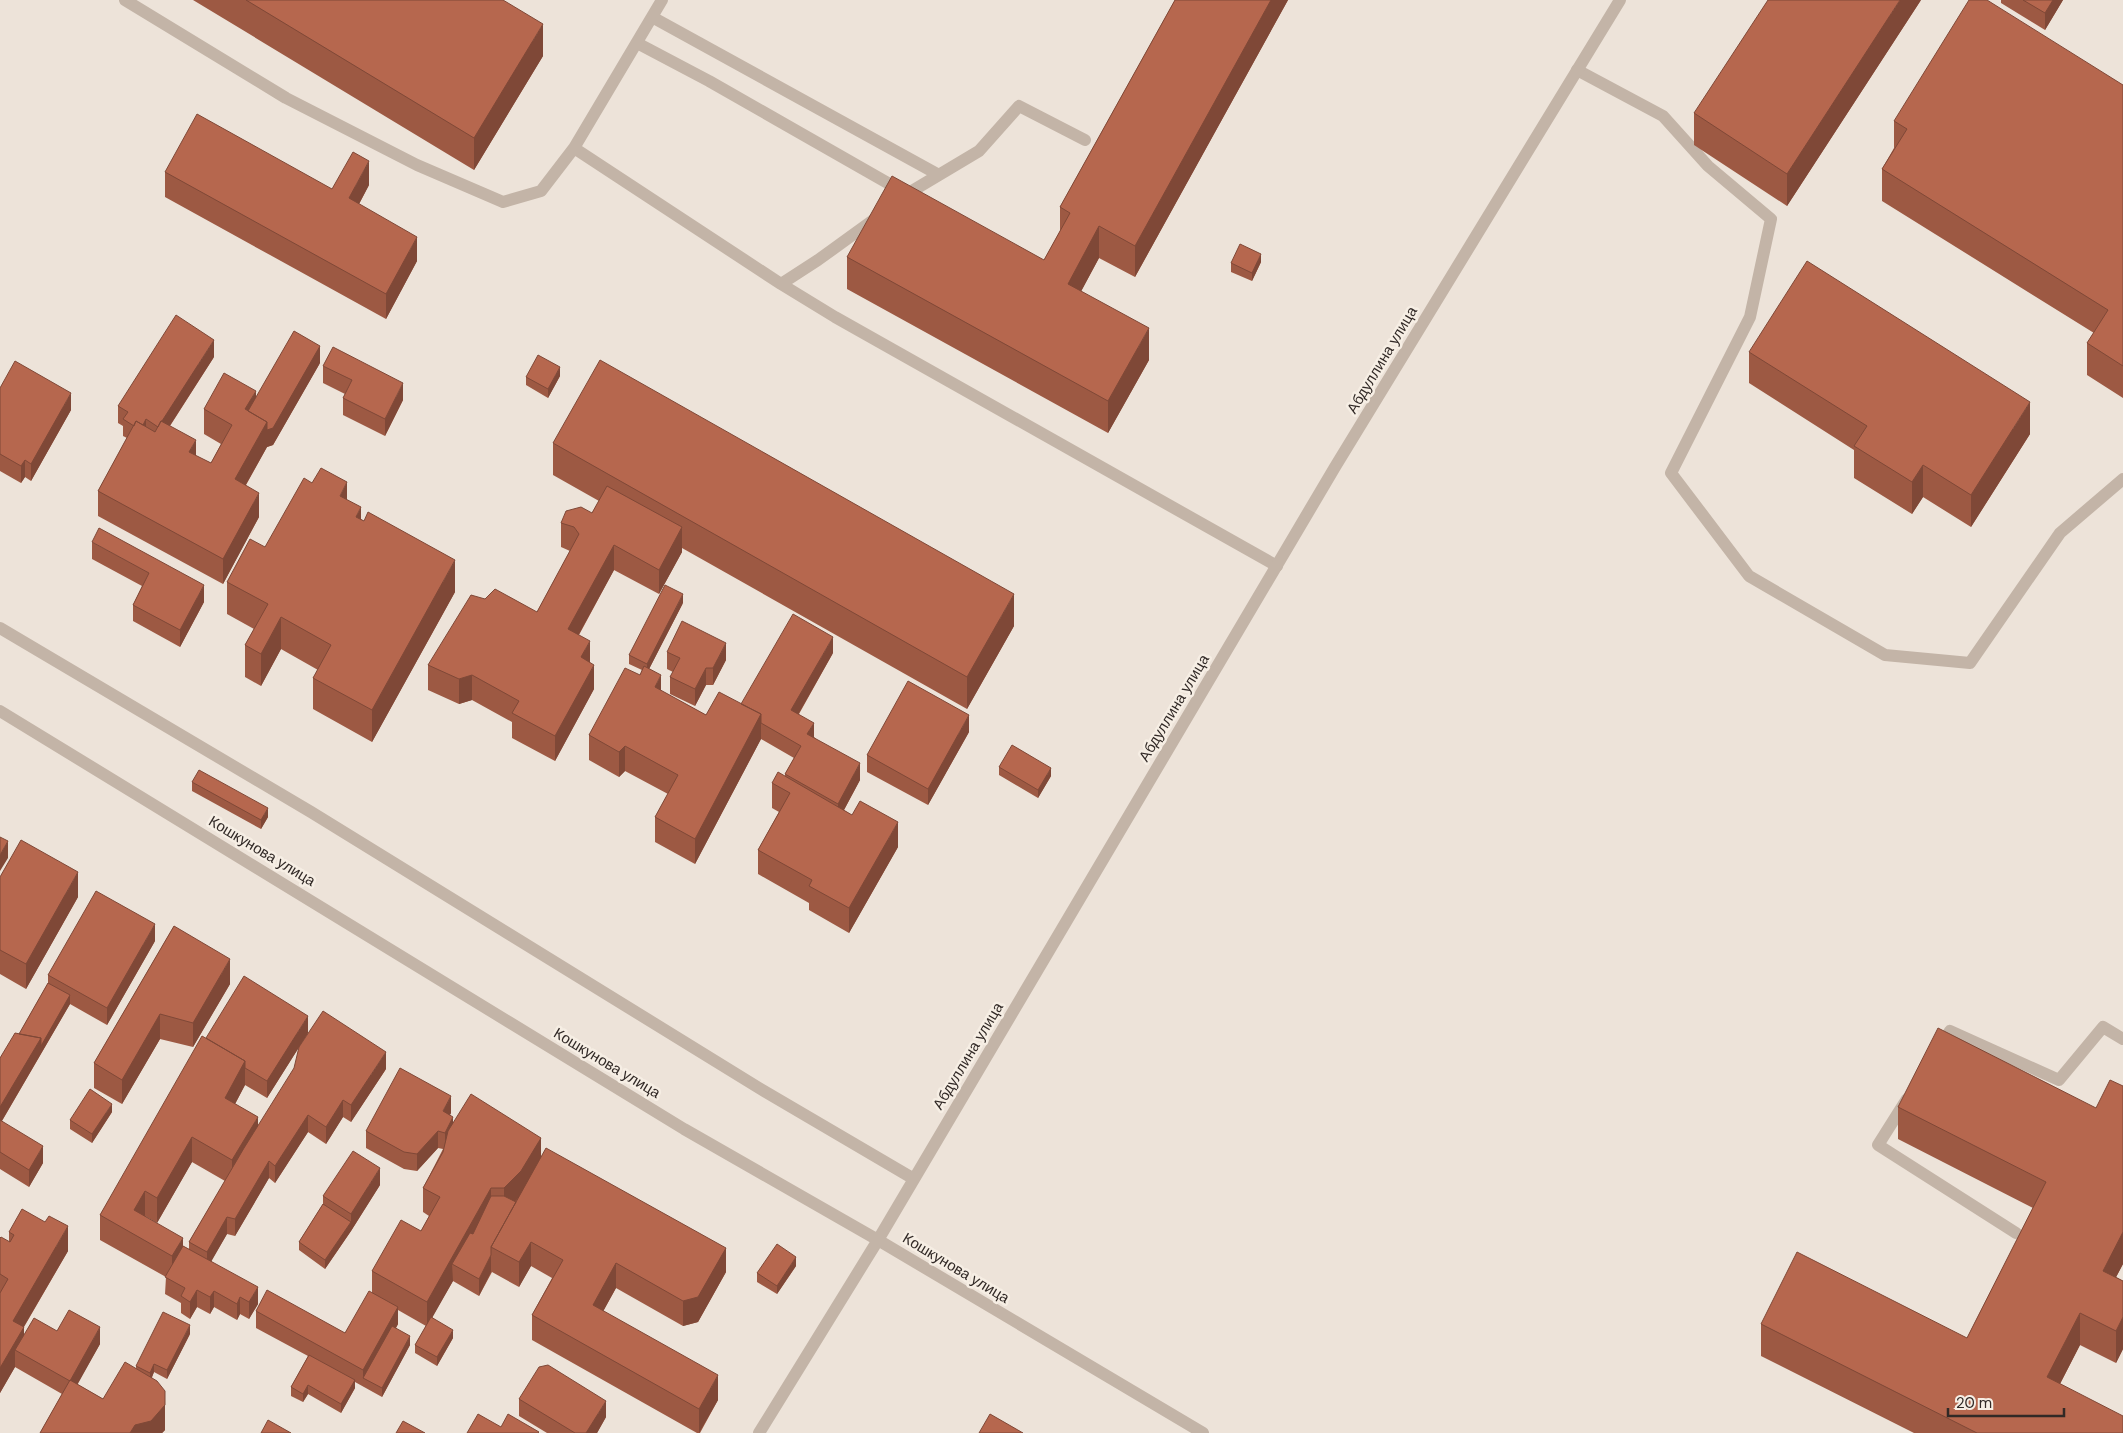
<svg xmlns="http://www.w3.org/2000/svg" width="2123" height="1433" font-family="'DM Sans',sans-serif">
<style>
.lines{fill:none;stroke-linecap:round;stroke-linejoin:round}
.service{stroke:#c3b4a7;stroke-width:12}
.minor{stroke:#c3b4a7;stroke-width:12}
.wall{fill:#9d5943;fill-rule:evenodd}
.shaded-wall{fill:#7f4837}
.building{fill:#b6674e;stroke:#7f4837}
.labels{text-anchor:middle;stroke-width:5;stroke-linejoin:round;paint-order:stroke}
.street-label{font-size:15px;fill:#312926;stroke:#f6eee4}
</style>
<rect width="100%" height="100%" fill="#ede3d9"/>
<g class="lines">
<path class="service" d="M125,0L286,98L417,165L503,202L541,191L574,148
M662,0L574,148L781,284L835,317L1277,566
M652,17L939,175
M637,43L709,81L907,194L979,151L1019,106L1085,140
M1577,70L1663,116L1708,166L1771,219L1750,317L1671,473L1749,576L1885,655L1970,663L2060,533L2123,479
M781,284L818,260L876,218
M1940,1047L1950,1031L2059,1080L2103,1027L2123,1039
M1907,1099L1878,1145L2016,1233"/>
<path class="minor" d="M0,628L311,812L759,1088L914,1179
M0,711L684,1129L878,1240L1203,1433
M759,1433L878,1240L1335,467L1620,0"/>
</g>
<path class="wall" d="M193,0H503L543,56L474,170Z
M1175,0H1288L1135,277L1099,258L1081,291L1149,360L1108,433L847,289V257L1044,260L1060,231V207Z
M1921,0L1787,206L1694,145V113Z
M2001,0H2063L2045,30L2001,3Z
M2123,85V398L2087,375V343L2094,333L1882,201V169L1894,148V121Z
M165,172L332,189L369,185L359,204L417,261L386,319L165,197Z
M1261,262L1252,281L1231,272V263Z
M1749,352L2030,434L1971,527L1923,497L1912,514L1854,478V450L1749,383Z
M214,357L170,426L196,456L211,463L221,444L204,434V409L256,398L320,363L273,445L267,447L246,485L259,517L223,584L98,516V491L127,438L123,436V426L118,423V406Z
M323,366L403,400L385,436L343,415V398L345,394L323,383Z
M560,376L548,398L526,385V377Z
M0,388L71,410L31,481L25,477L21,483L0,471Z
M553,443L1014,626L967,709L682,548V552L659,594L614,570L579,635L590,662L594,689L555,761L512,738V722L472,700L459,704L428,690V665L537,612L570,551L561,547V523L592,513L599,501L553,475Z
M347,500L361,519L455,592L372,742L313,709V678L318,670L281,649L261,686L245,677V645L254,629L227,614V582L265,547Z
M92,542L204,602L180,647L133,621V605L142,586L92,559Z
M683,603L649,669L661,691L706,715L741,704L833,653L799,714L814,737L860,780L844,810L898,847L849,933L809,910V903L758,874V850L779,812L772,808V783L785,776V774L794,758L761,739L695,864L655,842V817L668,794L625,771L619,777L589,760V735L640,675L642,670L629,664V655Z
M667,652L726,660L713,685H706L695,706L670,694V677L673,672L667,669Z
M969,732L928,805L867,772V755Z
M999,767L1051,776L1038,798L999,775Z
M192,782L268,817L261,829L192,791Z
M0,877L78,897L26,989L0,974Z
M174,926L230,984L193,1047L160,1039L122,1104L94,1088V1063Z
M155,941L107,1025L70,1004L2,1121L43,1163L29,1187L0,1169V1058L19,1034L48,983V975Z
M308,1033L267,1098L245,1085L235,1104L258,1126L386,1069L351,1122L343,1117L326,1144L308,1132L275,1183L269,1178L235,1236L227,1234L211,1261L258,1304L249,1319L240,1314L237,1320L214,1307L210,1314L197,1307L190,1319L181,1313V1303L165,1294L166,1277L100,1240V1215L206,1038ZM192,1162L225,1181L189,1242V1249L183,1246L145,1216L157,1223Z
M2123,1086V1264L2116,1277L2123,1281V1349L2116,1363L2080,1345L2060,1384L2123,1433H1914L1761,1356V1324L1967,1338L2033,1208L1898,1139V1107L2096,1108Z
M112,1112L92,1143L70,1129V1120Z
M451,1113L450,1115L453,1122L541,1156L726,1272L698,1322L683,1326L616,1288L603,1311L718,1400L700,1433H697L532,1340V1315L552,1278L531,1266L519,1287L492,1272L479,1296L453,1281L432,1317L453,1338L437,1366L415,1353V1345L426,1326L398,1310V1324L396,1328L410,1345L382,1397L355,1382V1388L341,1413L308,1394L303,1402L291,1396V1387L308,1356L256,1328V1311L345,1333L372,1293V1271L421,1231L429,1216L423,1212V1188L443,1149L438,1148L417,1171L404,1169L366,1148V1131Z
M380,1185L351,1231L325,1269L299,1250V1242L323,1204V1196Z
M9,1232L68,1251L24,1327V1335L57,1331L100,1344L77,1384L103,1399L136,1368V1366L190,1334L167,1379L154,1372L152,1377L165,1430L162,1433H40L62,1394L15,1367L0,1393V1238L9,1242Z
M796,1266L777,1294L757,1282V1273Z
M519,1399L606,1417L597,1433H547L519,1416Z"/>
<path class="shaded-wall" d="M1271,0H1288L1135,277V246Z
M1900,0H1921L1787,206V174Z
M2053,0H2063L2045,30V13Z
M543,24V56L474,170V138Z
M369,161V185L349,223V198Z
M1099,226V258L1068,316V284Z
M417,237V261L386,319V294Z
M1261,254V262L1252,281V273Z
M1149,328V360L1108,433V401Z
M214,340V357L158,444V427Z
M320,346V363L273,445L267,447L235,504V479L267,422Z
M560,367V376L548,398V389Z
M403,383V400L385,436V419Z
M256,391V416L245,409Z
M71,393V410L31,481V464Z
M2030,402V434L1971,527V495Z
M146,419V436L139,430Z
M196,440V464L189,452Z
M25,460V477L21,483V466Z
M1923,465V497L1912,514V482Z
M347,482V514L340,496Z
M259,493V517L223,584V559Z
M361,507V539L356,517Z
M682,527V552L659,594V570Z
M614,545V570L568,654V629Z
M455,560V592L372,742V710Z
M204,585V602L180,647V630Z
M683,594V603L647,673V664Z
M1014,594V626L967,709V677Z
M281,617V649L261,686V654Z
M833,637V653L791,727V710Z
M590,641V666L581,657Z
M726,643V660L713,685V668Z
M594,665V689L555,761V736Z
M706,668V685L695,706V689Z
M472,675V700L459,704V679Z
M661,675V700L655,687Z
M761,714V739L695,864V839Z
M969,715V732L928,805V789Z
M814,723V740L807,734Z
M625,746V771L619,777V752Z
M860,763V780L838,821V804Z
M1051,768V776L1038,798V790Z
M268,808V817L261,829V820Z
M898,822V847L849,933V908Z
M8,841V858L0,871V855Z
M78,872V897L26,989V964Z
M155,924V941L107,1025V1008Z
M230,959V984L193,1047V1023Z
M70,995V1004L0,1124V1107L41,1038Z
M160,1014V1039L122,1104V1080Z
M308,1016V1033L267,1098V1081Z
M386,1052V1069L351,1122V1105Z
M245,1061V1085L225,1123V1098Z
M451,1096V1113L443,1128V1111Z
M343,1100V1117L326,1144V1127Z
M112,1104V1112L92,1143V1134Z
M308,1115V1132L275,1183V1166Z
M258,1117V1142L232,1185V1160Z
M453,1117V1134L445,1150V1133Z
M438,1131V1148L417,1171V1154Z
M192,1137V1162L157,1223V1198Z
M541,1138V1163L521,1195L504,1213V1188Z
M43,1146V1163L29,1187V1170Z
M269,1161V1178L235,1236V1219Z
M380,1168V1185L351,1231L325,1269V1260L351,1222V1214Z
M491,1188V1213L452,1264L453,1281L427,1327V1302Z
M145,1191V1216L134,1235V1210Z
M227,1217V1234L207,1269V1252Z
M68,1226V1251L13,1345V1321Z
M2123,1232V1264L2103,1302V1271Z
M183,1238V1263L172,1281V1256Z
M531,1242V1266L519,1287V1262Z
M726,1248V1272L698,1322L683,1326V1301Z
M491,1255V1272L479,1296V1279Z
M796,1257V1266L777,1294V1286Z
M616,1263V1288L593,1330V1305Z
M258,1287V1304L249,1319V1302Z
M197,1290V1307L190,1319V1302Z
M214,1291V1307L210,1314V1297Z
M240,1297V1314L237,1320V1304Z
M398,1307V1324L367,1380L363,1378V1387V1370Z
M2080,1313V1345L2047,1409V1377Z
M2123,1317V1349L2116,1363V1331Z
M190,1325V1334L167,1379V1370Z
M24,1327V1352L15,1350V1367L0,1393V1368Z
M100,1327V1344L70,1398V1381Z
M453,1330V1338L437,1366V1357Z
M410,1336V1345L382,1397V1388Z
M154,1364V1372L150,1382V1373Z
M718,1375V1400L699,1433V1409Z
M355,1380V1388L341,1413V1404Z
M308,1385V1394L303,1402V1394Z
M165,1391V1430L162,1433H130L135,1425Z
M606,1401V1417L597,1433H586Z"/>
<path class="building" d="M246,0H503L543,24L474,138Z
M1175,0H1271L1135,246L1099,226L1068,284L1149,328L1108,401L847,257L892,176L1044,260L1070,213L1060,207Z
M1768,0H1900L1787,174L1694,113Z
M1969,0H1987L2123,85V366L2087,343L2108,310L1882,169L1907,129L1894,121Z
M2023,0H2053L2045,13Z
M197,114L332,189L353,152L369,161L349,198L417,237L386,294L165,172Z
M1240,244L1261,254L1252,273L1231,263Z
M1807,261L2030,402L1971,495L1923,465L1912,482L1854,446L1867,426L1749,352Z
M176,315L214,340L162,421H161L158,427L146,419L143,425L136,421L134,426L123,419L128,412L118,406Z
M294,331L320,346L273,428L267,430V422L248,411Z
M333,347L403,383L385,419L343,398L352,380L323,366Z
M538,355L560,367L548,389L526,377Z
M600,360L1014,594L967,677L553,443Z
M15,361L71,393L31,464L25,460L21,466L0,454V388Z
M224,373L256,391L245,409L267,422L235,479L259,493L223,559L98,491L136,421L155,432L161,421L196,440L189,452L211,463L232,425L204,409Z
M321,468L347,482L340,496L361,507L356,517L364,521L368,512L455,560L372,710L313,678L331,645L281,617L261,654L245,645L268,604L227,582L250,539L265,547L304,478L312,483Z
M607,486L682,527L659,570L614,545L568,629L590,641L581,657L594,665L555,736L512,713L519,701L472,675L459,679L428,665L471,595L485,599L495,589L537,612L579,534L574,527L561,523L566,511L581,507L592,513Z
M99,528L204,585L180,630L133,605L149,573L92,542Z
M665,585L683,594L647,664L629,655Z
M793,614L833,637L791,710L814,723L807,734L860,763L838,804L785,774L801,746L761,723V714L741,704Z
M682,621L726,643L713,668H706L695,689L670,677L680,658L667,652Z
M644,666L661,675L655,687L706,715L719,692L761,714L695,839L655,817L678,775L625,746L619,752L589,735L625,668L640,675Z
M908,681L969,715L928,789L867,755Z
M1012,745L1051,768L1038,790L999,767Z
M199,770L268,808L261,820L192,782Z
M778,772L852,815L860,801L898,822L849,908L809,886L812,880L758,850L790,793L772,783Z
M0,837L8,841L0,855Z
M21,840L78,872L26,964L0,950V877Z
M96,891L155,924L107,1008L48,975Z
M174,926L230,959L193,1023L160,1014L122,1080L94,1063Z
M244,976L308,1016L267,1081L245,1068V1061L206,1038Z
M48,983L70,995L41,1046V1038L19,1034Z
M323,1011L386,1052L351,1105L343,1100L326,1127L308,1115L275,1166L269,1161L235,1219L227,1217L207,1252L189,1242L244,1148L294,1068L299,1047Z
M1938,1028L2096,1108L2110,1080L2123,1086V1232L2103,1271L2123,1281V1317L2116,1331L2080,1313L2047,1377L2123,1416V1433H1977L1761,1324L1797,1252L1967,1338L2046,1182L1898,1107Z
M15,1033L41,1038L0,1107V1058Z
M202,1036L245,1061L225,1098L258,1117L232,1160L192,1137L157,1198L145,1191L134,1210L183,1238L172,1256L100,1215Z
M400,1068L451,1096L443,1111L453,1117L445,1133L438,1131L417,1154L404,1152L366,1131Z
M90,1089L112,1104L92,1134L70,1120Z
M471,1094L541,1138L521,1171L504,1188H491L427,1302L372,1271L401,1220L421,1231L440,1197L423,1188L443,1152L448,1131Z
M0,1120L43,1146L29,1170L0,1152Z
M546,1148L726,1248L698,1297L683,1301L616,1263L593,1305L718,1375L699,1409L532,1315L563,1260L531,1242L519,1262L491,1247Z
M353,1151L380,1168L351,1214L323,1196Z
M491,1196H504L516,1202L491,1247V1255L479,1279L452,1264L470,1233L473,1234Z
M323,1204L351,1222L325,1260L299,1242Z
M22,1209L45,1222L49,1216L68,1226L13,1321L24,1327L0,1368V1293L8,1279L0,1274V1238L1,1237L10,1242L14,1235L9,1232Z
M777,1244L796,1257L777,1286L757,1273Z
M183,1246L258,1287L249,1302L240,1297L237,1304L214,1291L210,1297L197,1290L190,1302L181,1296L185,1288L165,1277Z
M267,1290L345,1333L369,1291L398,1307L363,1370L256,1311Z
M69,1310L100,1327L70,1381L15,1350L34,1318L57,1331Z
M163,1312L190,1325L167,1370L154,1364L150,1373L136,1366Z
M431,1317L453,1330L437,1357L415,1345Z
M392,1326L410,1336L382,1388L363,1378Z
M309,1355L355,1380L341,1404L308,1385L303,1394L291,1387Z
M125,1362L157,1381L165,1391V1405L151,1421L135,1425L130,1433H40L70,1380L103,1399Z
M548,1365L606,1401L586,1433H575L519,1399L539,1367Z
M478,1414L501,1427L508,1414L539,1432L538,1433H467Z
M990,1414L1023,1433H979Z
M268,1420L291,1433H261Z
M403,1421L425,1433H396Z"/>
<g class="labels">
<g class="street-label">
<text transform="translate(1382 360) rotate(-59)" y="5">Абдуллина улица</text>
<text transform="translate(1174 708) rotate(-59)" y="5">Абдуллина улица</text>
<text transform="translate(262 851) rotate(31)" y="5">Кошкунова улица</text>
<text transform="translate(968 1056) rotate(-59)" y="5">Абдуллина улица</text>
<text transform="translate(607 1063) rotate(31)" y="5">Кошкунова улица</text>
<text transform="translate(956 1268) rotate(31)" y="5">Кошкунова улица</text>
</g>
</g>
<path d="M1948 1408v8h116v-8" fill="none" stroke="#312926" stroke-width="2.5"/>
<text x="1956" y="1408" font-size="15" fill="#312926" stroke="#f6eee4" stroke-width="4" paint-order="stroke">20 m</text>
</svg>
